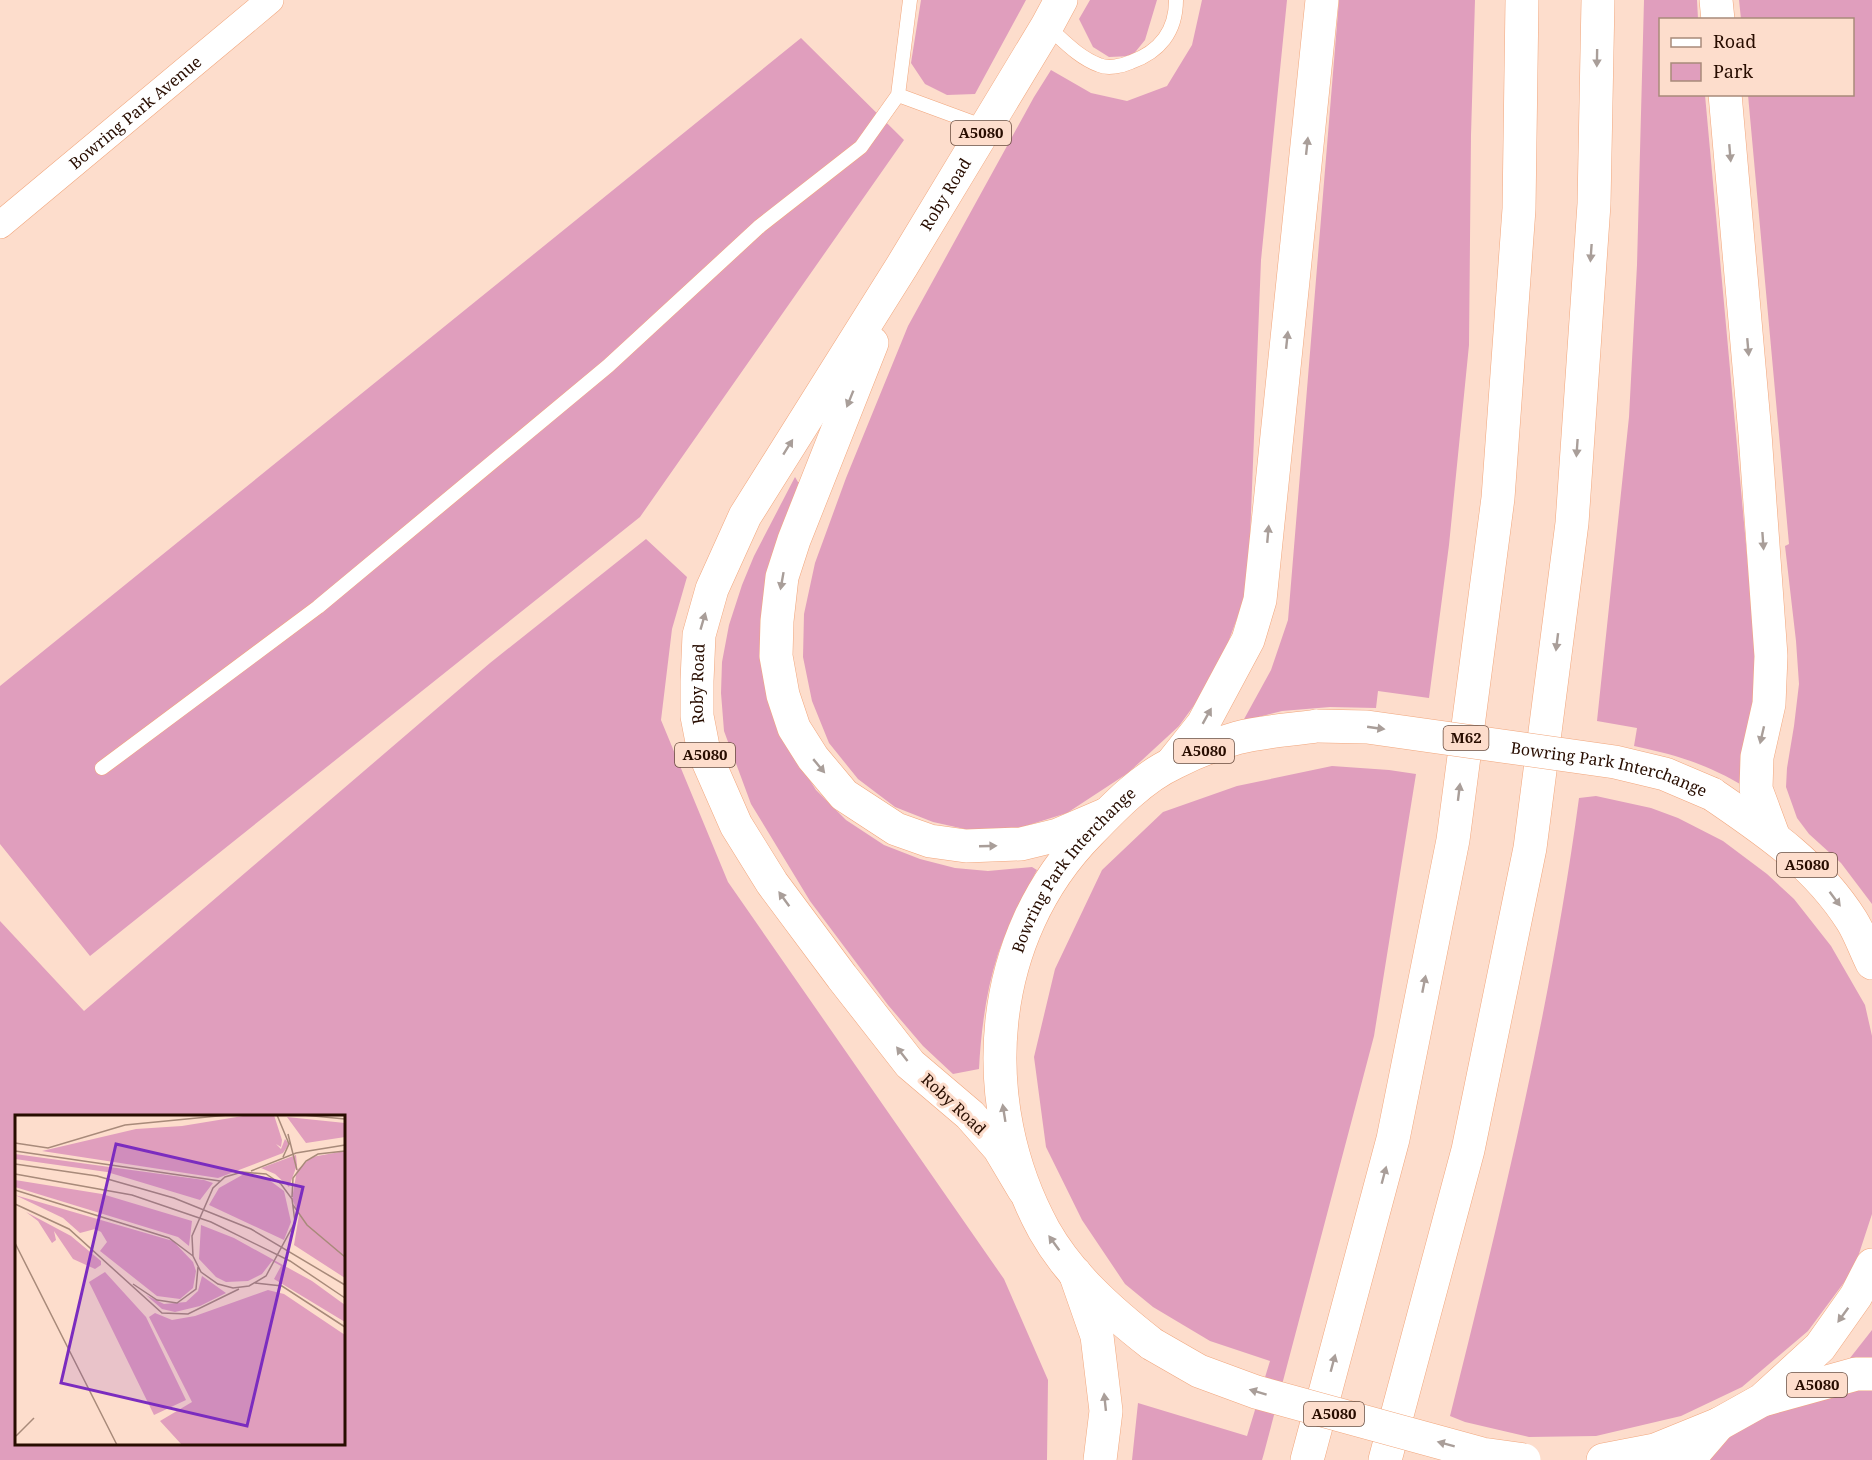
<svg xmlns="http://www.w3.org/2000/svg" width="1872" height="1460" font-family="'Noto Serif',serif">
<style>
.green{fill:#e09ebd;fill-rule:evenodd}
.lines{fill:none;stroke-linecap:round;stroke-linejoin:round}
.lane-casing{stroke:#f1a67c;stroke-width:15}
.street-casing{stroke:#f1a67c;stroke-width:28}
.primary-casing{stroke:#f1a67c;stroke-width:34}
.highway-casing{stroke:#f1a67c;stroke-width:34}
.lane{stroke:#fff;stroke-width:14}
.street{stroke:#fff;stroke-width:27}
.primary{stroke:#fff;stroke-width:33}
.highway{stroke:#fff;stroke-width:33}
.primary-bridge-casing{stroke:#f1a67c;stroke-width:34;stroke-linecap:butt}
.primary-bridge{stroke:#fff;stroke-width:33}
.oneway{fill:#a99e99}
.labels{text-anchor:middle;stroke-width:6;stroke-linejoin:round;paint-order:stroke}
.shield{fill:#fdddcc;stroke:#684b3d;stroke-width:1.5}
.shield-label{font-size:15px;font-weight:bold;fill:#280d00}
.street-label{font-size:16px;fill:#280d00;stroke:#fdddcc}
.inset-road{fill:none;stroke:#a88a7a;stroke-width:1.5}
.view{fill:#7b2cbf;fill-opacity:0.15;stroke:#7b2cbf;stroke-width:3}
.inset-edge{fill:none;stroke:#280d00;stroke-width:3}
</style>
<rect width="100%" height="100%" fill="#fdddcc"/>
<path class="green" d="M921,0H1026L975,94L947,95L925,84L911,63Z
M1090,0H1157L1145,40L1132,56L1109,57L1093,47L1079,19Z
M1202,0H1287L1261,260L1248,589L1216,675L1179,726L1128,773L1067,813L1016,829L969,830L933,822L895,807L858,779L829,743L812,701L803,657L804,614L815,563L846,478L908,326L1034,97L1051,70L1091,93L1127,101L1167,86L1192,45Z
M1339,0H1475L1471,135L1469,345L1449,545L1429,698L1378,691L1376,708L1330,707L1282,711L1243,721L1271,670L1288,620Z
M1644,0H1697L1698,19L1660,20V94L1705,95L1758,676L1745,787C1707,764 1677,755 1634,746L1637,728L1597,721L1629,417L1637,265Z
M1739,0H1872V904L1841,863L1809,834L1797,818L1786,787L1787,768L1794,726L1799,684L1796,641L1785,546L1789,544L1748,95L1852,94V20L1741,19Z
M801,38L904,140L640,517L90,956L0,844V686Z
M795,477L798,482H805L784,539L793,753L816,790L846,820L884,845L920,859L955,868L988,871L1032,867L1037,870C1023,897 1008,925 998,954C986,991 981,1031 979,1069L953,1074L923,1046L888,1005L810,901L751,804L724,731L721,693L722,662L729,625L742,585L754,556Z
M646,539L687,577L672,629L661,720L728,882L1004,1279L1048,1380L1047,1460H0V921L84,1011L490,663ZM16,1116H344V1444H16Z
M1332,766L1389,770L1416,774L1374,1036L1264,1453L1262,1460H1132L1138,1403L1247,1436L1270,1361L1210,1341L1153,1307L1125,1284L1082,1220L1046,1147L1034,1057L1055,969L1102,870L1163,812L1237,786Z
M1596,796L1651,808L1678,818L1723,841L1767,874L1794,899L1831,946L1865,1005L1872,1036V1214L1854,1269L1808,1331L1742,1387L1681,1416L1596,1436L1529,1437L1465,1422L1450,1416C1501,1212 1551,1007 1579,798Z
M1872,1330V1360L1852,1361L1850,1358Z
M1872,1374V1460H1688L1719,1424Z"/>
<g class="lines">
<g class="lane-casing">
<path id="lane" d="M1048,27C1064,41 1078,57 1099,65C1108,69 1122,66 1131,62C1159,52 1176,32 1176,0
M898,95L910,0
M102,768L318,607L608,366L760,226L861,147L898,95L985,127"/>
</g>
<g class="street-casing">
<g id="street">
<path id="s1" d="M0,225L270,0"/>
</g>
</g>
<g class="primary-casing">
<g id="primary">
<path d="M872,343L794,540L782,577L777,621L776,656L783,695L794,728L813,758L844,795L896,829L930,841L966,846L1021,844L1058,835L1107,814"/>
<path d="M1712,794C1766,831 1816,864 1852,921C1860,934 1865,949 1872,963"/>
<path id="s2" d="M1024,1190L999,1148L970,1115L910,1064L842,977L772,883L736,825L704,752L697,716V681L699,635L712,589L745,516L902,266L1047,26L1061,0"/>
<path id="s3" d="M1152,1344C1111,1312 1070,1276 1044,1230C974,1102 986,937 1090,832C1113,808 1143,777 1174,763C1193,753 1216,744 1237,738C1262,731 1291,730 1317,726"/>
<path d="M1766,1399L1856,1374H1872"/>
<path d="M1603,1460L1655,1450L1719,1424L1762,1400L1820,1347L1856,1296L1872,1265"/>
</g>
</g>
<g class="highway-casing">
<path id="highway" d="M1716,0L1718,20
M1725,94L1755,434L1771,656L1769,704L1757,757L1756,789L1773,835
M1172,763L1203,724L1248,640L1260,600L1322,0
M1075,1273L1097,1336L1106,1411L1100,1460
M1307,1460L1393,1139L1453,840L1498,498L1519,209L1522,0
M1385,1460L1468,1150L1530,848L1572,523L1594,204L1598,0
M1688,1460L1719,1424"/>
</g>
<use href="#lane" class="lane"/>
<use href="#street" class="street"/>
<use href="#primary" class="primary"/>
<use href="#highway" class="highway"/>
<g class="primary-bridge-casing">
<g id="primary-bridge">
<path id="s4" d="M1317,726L1367,727L1615,762L1665,774L1712,794"/>
<path d="M1152,1344L1199,1371L1256,1392L1482,1454L1524,1460"/>
</g>
</g>
<use href="#primary-bridge" class="primary-bridge"/>
</g>
<defs><path id="oneway-solid" d="M-6-.8H1V-3.2L6.5 0L1 3.2V.8H-6Z" transform="scale(1.5)"/></defs>
<g class="oneway">
<use href="#oneway-solid" transform="translate(1597 58) rotate(91)"/>
<use href="#oneway-solid" transform="translate(1307 146) rotate(-84)"/>
<use href="#oneway-solid" transform="translate(1730 153) rotate(85)"/>
<use href="#oneway-solid" transform="translate(1591 253) rotate(94)"/>
<use href="#oneway-solid" transform="translate(1287 340) rotate(-84)"/>
<use href="#oneway-solid" transform="translate(1748 347) rotate(85)"/>
<use href="#oneway-solid" transform="translate(850 399) rotate(112)"/>
<use href="#oneway-solid" transform="translate(788 447) rotate(-58)"/>
<use href="#oneway-solid" transform="translate(1577 448) rotate(94)"/>
<use href="#oneway-solid" transform="translate(1268 534) rotate(-85)"/>
<use href="#oneway-solid" transform="translate(1763 541) rotate(86)"/>
<use href="#oneway-solid" transform="translate(782 581) rotate(100)"/>
<use href="#oneway-solid" transform="translate(703 621) rotate(-74)"/>
<use href="#oneway-solid" transform="translate(1557 642) rotate(97)"/>
<use href="#oneway-solid" transform="translate(1207 716) rotate(-61)"/>
<use href="#oneway-solid" transform="translate(1376 728) rotate(8)"/>
<use href="#oneway-solid" transform="translate(1762 735) rotate(103)"/>
<use href="#oneway-solid" transform="translate(819 766) rotate(50)"/>
<use href="#oneway-solid" transform="translate(1459 792) rotate(-83)"/>
<use href="#oneway-solid" transform="translate(988 846) rotate(-2)"/>
<use href="#oneway-solid" transform="translate(784 899) rotate(-126)"/>
<use href="#oneway-solid" transform="translate(1835 899) rotate(53)"/>
<use href="#oneway-solid" transform="translate(1424 984) rotate(-79)"/>
<use href="#oneway-solid" transform="translate(902 1054) rotate(-128)"/>
<use href="#oneway-solid" transform="translate(1004 1113) rotate(-99)"/>
<use href="#oneway-solid" transform="translate(1384 1175) rotate(-75)"/>
<use href="#oneway-solid" transform="translate(1054 1243) rotate(-126)"/>
<use href="#oneway-solid" transform="translate(1843 1315) rotate(126)"/>
<use href="#oneway-solid" transform="translate(1333 1363) rotate(-75)"/>
<use href="#oneway-solid" transform="translate(1258 1392) rotate(-163)"/>
<use href="#oneway-solid" transform="translate(1105 1402) rotate(-96)"/>
<use href="#oneway-solid" transform="translate(1446 1444) rotate(-165)"/>
</g>
<g class="labels">
<g class="shield">
<rect x="951" y="121" width="60" height="24" rx="4.5"/>
<rect x="1443.5" y="726" width="45" height="24" rx="4.5"/>
<rect x="1174" y="739" width="60" height="24" rx="4.5"/>
<rect x="675" y="743" width="60" height="24" rx="4.5"/>
<rect x="1777" y="853" width="60" height="24" rx="4.5"/>
<rect x="1787" y="1373" width="60" height="24" rx="4.5"/>
<rect x="1304" y="1402" width="60" height="24" rx="4.5"/>
</g>
<g class="shield-label">
<text x="981" y="138">A5080</text>
<text x="1466" y="743">M62</text>
<text x="1204" y="756">A5080</text>
<text x="705" y="760">A5080</text>
<text x="1807" y="870">A5080</text>
<text x="1817" y="1390">A5080</text>
<text x="1334" y="1419">A5080</text>
</g>
<g class="street-label">
<text dy="6" stroke="none"><textPath href="#s1" startOffset="176">Bowring Park Avenue</textPath></text>
<text dy="6" stroke="none"><textPath href="#s2" startOffset="1172">Roby Road</textPath></text>
<text dy="6" stroke="none"><textPath href="#s2" startOffset="616">Roby Road</textPath></text>
<text dy="6" stroke="none"><textPath href="#s4" startOffset="296">Bowring Park Interchange</textPath></text>
<text dy="6" stroke="none"><textPath href="#s3" startOffset="546">Bowring Park Interchange</textPath></text>
<text transform="translate(954 1104) rotate(43)" y="6">Roby Road</text>
</g>
</g>
<g transform="translate(15 1115)">
<rect width="330" height="330" fill="#fdddcc"/>
<path d="M234,0H259L267,25L266,32L261,29L266,34L270,24L274,29L268,38L203,63L27,36L121,14L167,11ZM272,2L330,8V22L291,28ZM330,36V163L279,130L284,100L277,84L282,55L297,42ZM0,39L189,65L198,68L185,85L92,57L0,44ZM281,40L282,50L274,72L260,59L246,53ZM229,59L250,62L269,76L276,107L269,125L194,90L204,73ZM0,65L87,79L177,106L174,131L163,122L0,72ZM0,80L158,126L178,147L181,156L178,173L165,184L142,181L85,136L92,127L86,117L80,114L65,118L48,103ZM11,97L56,121L86,146V150L80,154L58,144L39,116L41,125L37,128L23,106ZM186,110L219,123L297,166L330,190V207L259,164L266,151L257,146L247,159L233,166L211,167L201,162L184,144ZM90,157L131,202L171,285L139,300L74,167ZM187,161L211,178L185,191L160,197L147,194L131,180L149,189L171,187L183,176ZM253,175L269,179L330,220V330H167L145,306L177,287L134,202L140,198L157,205L180,201Z" fill="#e09ebd"/>
<path class="inset-road" d="M262,0L274,29L268,42M288,0L330,4M273,19L282,55M0,28L33,33L110,10L213,0M0,36L205,66M0,49L82,61L159,83L236,114L330,170M236,56L281,38L330,30M227,57L251,59L266,69L277,84L280,107L251,161L234,171L218,173L203,169L186,157L178,141L177,121L198,73L210,62ZM0,59L117,80L196,107L275,146L330,183M0,75L154,123L178,141M277,82L278,63L291,46L303,39L330,36M0,89L54,114L147,198L173,199L224,174M278,90L292,110L330,142M0,128L102,330M240,168L267,171L330,212M118,169L142,185L162,188L181,174L183,152M1,321L19,303"/>
<path class="view" d="M101,29L288,72L232,311L46,268Z"/>
<rect width="330" height="330" class="inset-edge"/>
</g>
<rect x="1659" y="18" width="195" height="78" fill="#fdddcc" stroke="#a88a7a" stroke-width="1.5"/>
<rect x="1671" y="38" width="30" height="9" fill="#ffffff" stroke="#a88a7a" stroke-width="1.5"/>
<text x="1713" y="48" font-size="18" fill="#280d00">Road</text>
<rect x="1671" y="63" width="30" height="18" fill="#e09ebd" stroke="#a88a7a" stroke-width="1.5"/>
<text x="1713" y="78" font-size="18" fill="#280d00">Park</text>
</svg>
